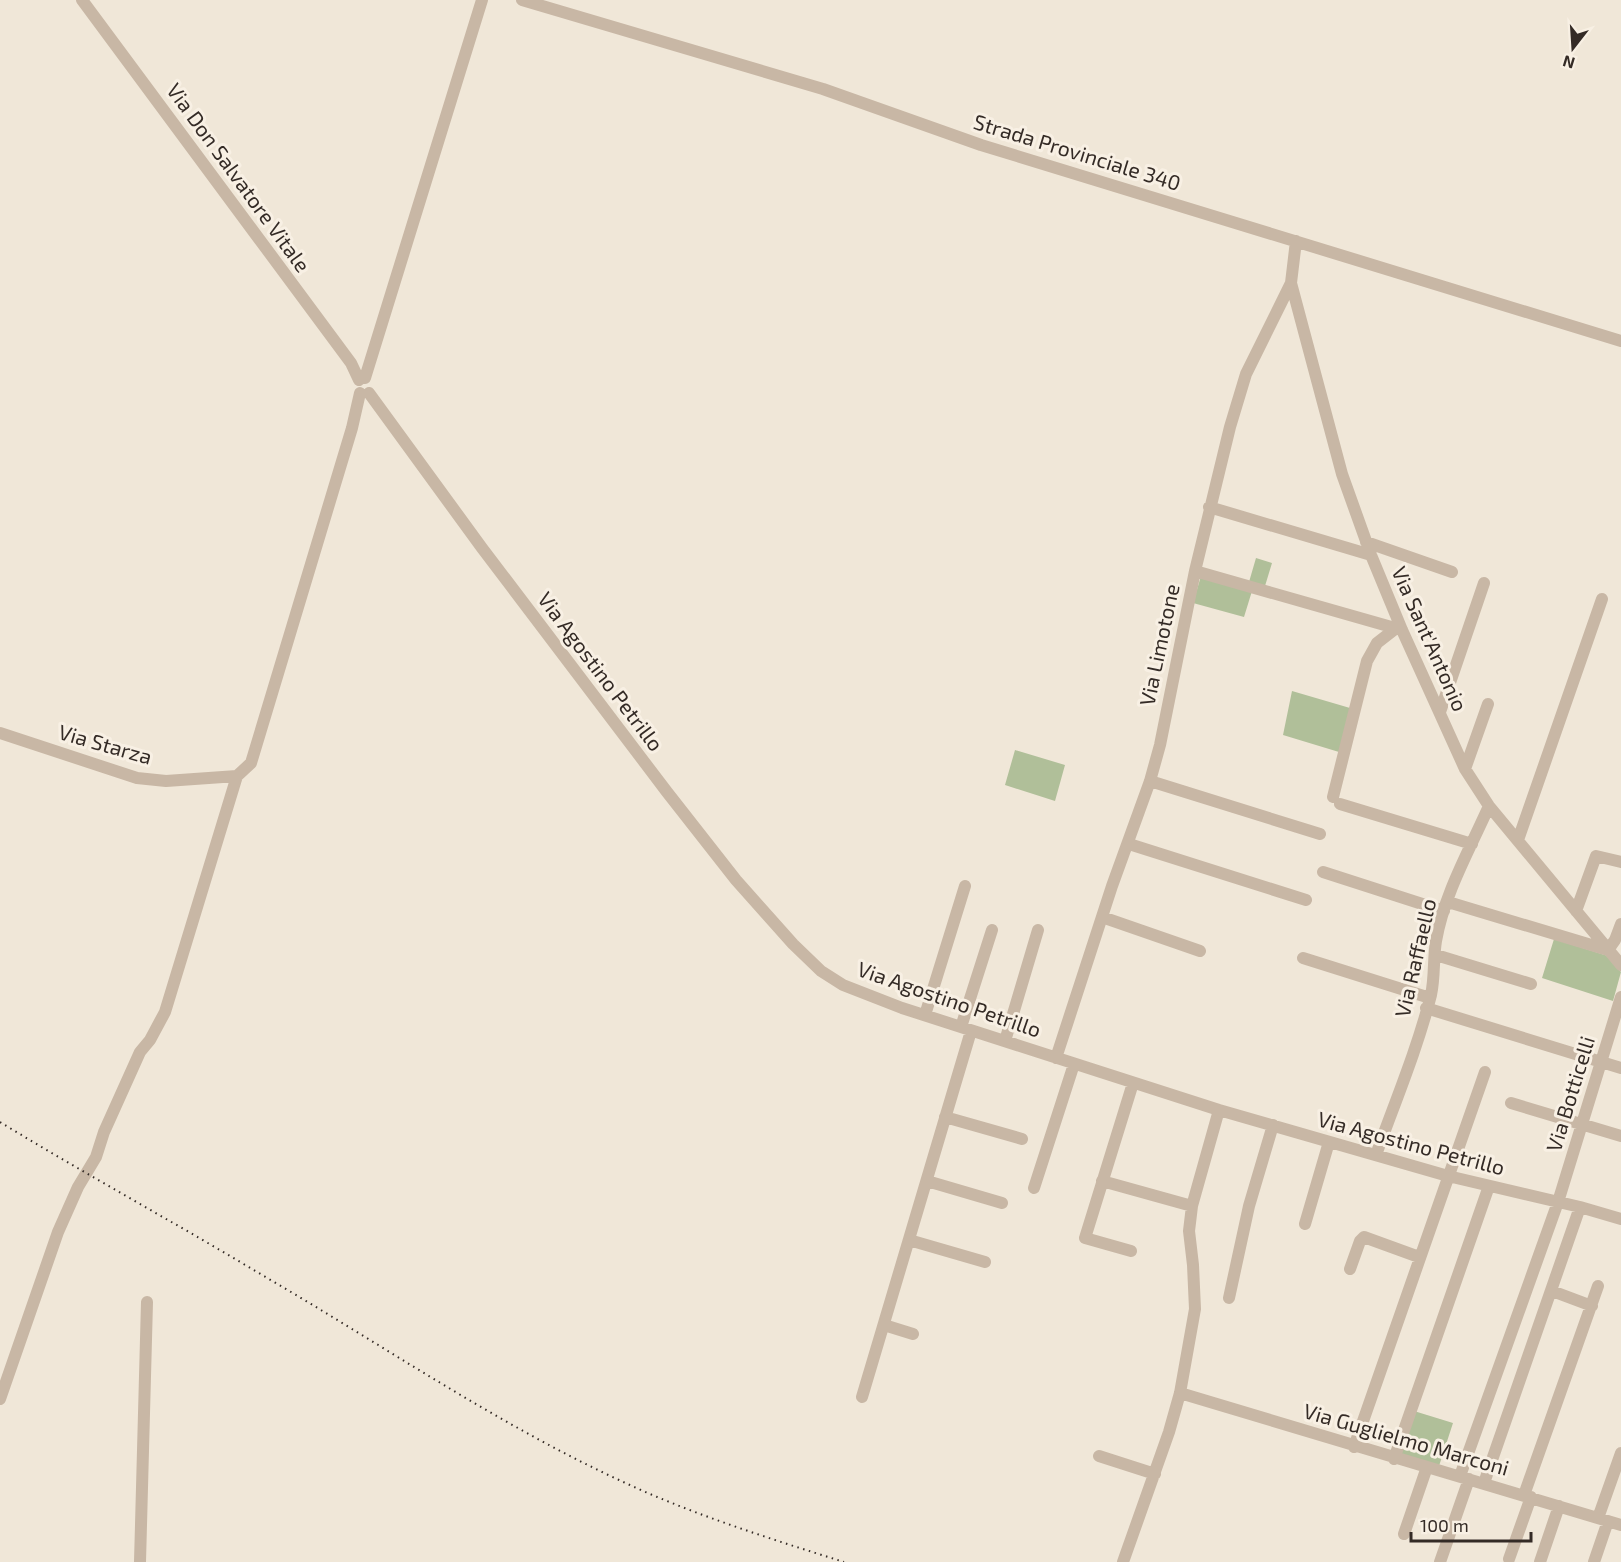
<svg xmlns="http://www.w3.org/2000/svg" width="1621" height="1562" font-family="'Exo 2',sans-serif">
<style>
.green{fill:#b0bf99}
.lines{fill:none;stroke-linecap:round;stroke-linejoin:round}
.minor{stroke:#c8b7a5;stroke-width:12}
.rail{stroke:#342b26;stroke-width:2;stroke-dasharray:1.5 4.5;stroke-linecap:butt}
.labels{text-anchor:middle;stroke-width:6;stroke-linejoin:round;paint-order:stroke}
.street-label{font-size:21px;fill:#342b26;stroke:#f8f0e4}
</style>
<rect width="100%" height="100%" fill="#f0e7d8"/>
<path class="green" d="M1256,558L1272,563L1265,586L1249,582Z
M1201,576L1252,591L1244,617L1193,603Z
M1292,691L1350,708L1339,752L1283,735Z
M1015,750L1065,765L1055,801L1005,785Z
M1554,939L1608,956L1621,972L1613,1001L1542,978Z
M1414,1411L1453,1423L1439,1466L1398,1454Z"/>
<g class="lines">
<path class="minor" d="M82,0L351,363L359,380
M522,0L823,89L981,145L1621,341
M1291,283L1342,474L1371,555L1402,630L1465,769L1489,806L1621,965
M365,378L482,0
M369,393L482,548L667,792L736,880L793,944L821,971L843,985L902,1008L1219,1110L1448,1176L1580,1207L1621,1219
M1209,507L1371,555
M1366,542L1452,572
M1195,571L1402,630
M1440,712L1484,583
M0,733L137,778L166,781L237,776
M1465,769L1488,704
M1150,781L1320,834
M1333,797L1367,661L1377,643L1395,629
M1340,804L1472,844
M1518,840L1602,599
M1129,844L1306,900
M1323,872L1444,911
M1448,902L1608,950L1615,940L1621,924
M1576,911L1596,856L1621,862
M1102,917L1200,951
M1436,955L1531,984
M1303,958L1430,998
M1426,1008L1621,1068
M925,1015L965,886
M961,1027L992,930
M1005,1041L1038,930
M1056,1058L1112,886L1150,781L1160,745L1195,571L1230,427L1246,374L1291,283L1296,241
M1511,1103L1621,1136
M945,1117L1022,1139
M1376,1155C1395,1102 1417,1050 1431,995C1435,977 1433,959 1436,941C1444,894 1470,849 1489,806
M927,1181L1002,1203
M1102,1181L1192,1206
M1034,1188L1074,1064
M1305,1224L1329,1142
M909,1240L985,1262
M1131,1251L1085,1238L1133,1083
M1350,1269L1360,1241L1364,1237L1419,1257
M1552,1291L1592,1306
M1229,1298L1249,1206L1273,1125
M884,1325L913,1334
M1180,1393C1327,1438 1474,1480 1621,1525
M862,1397L971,1031
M0,1399L58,1232L78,1187L96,1157L104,1132L140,1052L150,1040L165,1012L237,776L251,763L352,428L360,393
M1354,1447L1485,1072
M1099,1456L1155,1474
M1394,1459L1489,1186
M1460,1476L1558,1202L1621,997
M1484,1483L1580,1207
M1524,1495L1598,1286
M1598,1518L1621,1453
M1404,1534L1427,1467
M1509,1559L1531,1497
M140,1562L147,1302
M1123,1562L1169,1432L1180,1393L1195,1309L1193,1265L1189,1231L1192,1206L1219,1110
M1440,1562L1469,1479
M1540,1562L1559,1506
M1594,1562L1608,1521"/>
<path class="rail" d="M0,1122C85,1174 172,1221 257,1272C378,1342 492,1421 619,1480C691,1514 768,1538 844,1562"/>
</g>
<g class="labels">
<g class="street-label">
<text transform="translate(1077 153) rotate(17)" y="7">Strada Provinciale 340</text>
<text transform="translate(238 178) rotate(54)" y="7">Via Don Salvatore Vitale</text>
<text transform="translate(1429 639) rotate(66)" y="7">Via Sant'Antonio</text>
<text transform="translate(1160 645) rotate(-78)" y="7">Via Limotone</text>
<text transform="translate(600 672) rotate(53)" y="7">Via Agostino Petrillo</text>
<text transform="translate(105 745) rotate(16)" y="7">Via Starza</text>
<text transform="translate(1416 958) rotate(-77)" y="7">Via Raffaello</text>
<text transform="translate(949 1000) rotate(19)" y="7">Via Agostino Petrillo</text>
<text transform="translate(1571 1094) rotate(-73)" y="7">Via Botticelli</text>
<text transform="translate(1411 1144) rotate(15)" y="7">Via Agostino Petrillo</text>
<text transform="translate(1406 1440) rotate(16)" y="7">Via Guglielmo Marconi</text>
</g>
</g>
<g transform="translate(1573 48) rotate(197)" stroke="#f8f0e4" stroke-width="4.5" paint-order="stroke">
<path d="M0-4.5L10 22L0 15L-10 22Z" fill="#342b26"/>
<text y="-9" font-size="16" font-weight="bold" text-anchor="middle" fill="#342b26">N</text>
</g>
<path d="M1411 1532v9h120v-9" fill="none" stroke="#342b26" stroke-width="3"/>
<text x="1420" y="1532" font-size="18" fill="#342b26" stroke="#f8f0e4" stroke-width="4.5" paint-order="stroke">100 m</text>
</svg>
